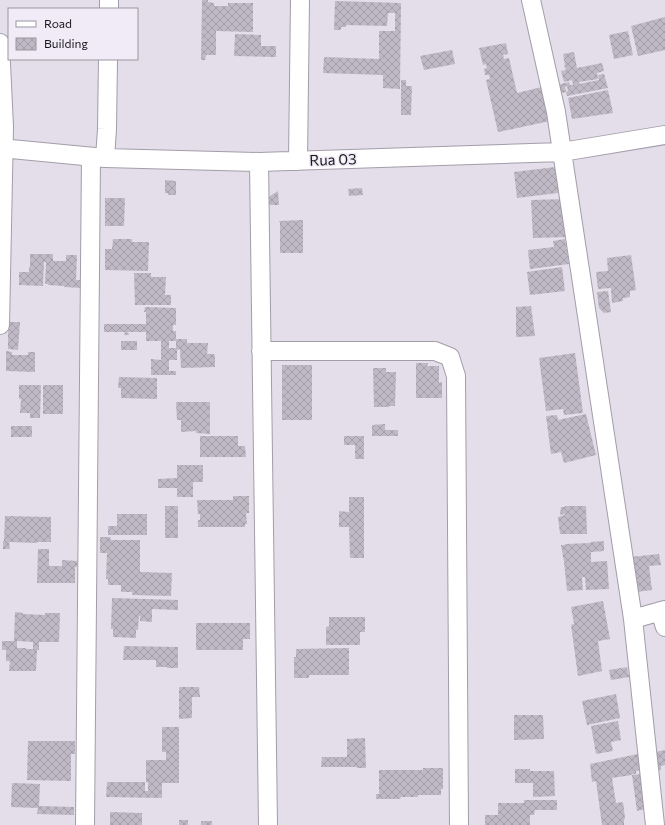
<svg xmlns="http://www.w3.org/2000/svg" width="665" height="825" font-family="Commissioner,sans-serif">
<style>
.building{fill:url(#building-cross-hatch);fill-rule:evenodd}
.lines{fill:none;stroke-linecap:round;stroke-linejoin:round}
.minor-casing{stroke:#a39da9;stroke-width:20}
.minor{stroke:#fff;stroke-width:18}
.labels{text-anchor:middle;stroke-width:3;stroke-linejoin:round;paint-order:stroke}
.street-label{font-size:15px;fill:#19181c;stroke:#f0ebf7}
</style>
<defs>
<pattern id="building-cross-hatch" width="8" height="8" patternUnits="userSpaceOnUse"><rect width="8" height="8" fill="#beb9c5"/><path d="M0 0l8 8M0 8l8-8" fill="none" stroke="#a39ea9"/></pattern>
</defs>
<rect width="100%" height="100%" fill="#e3deea"/>
<path class="building" d="M202,0H208V2L214,3V6H228V3H253V32L216,31V55H206L205,60H201Z
M335,1L401,3L400,89L383,88V75L323,73L324,57L379,59V31H395V13H388L387,26L346,25V27H341V30H334Z
M665,17V50L638,56L631,26Z
M628,31L633,55L614,59L609,35Z
M235,34L261,35V46H276V57L234,56Z
M506,43L508,54L503,55L504,59L509,58L517,93L542,87L553,86L569,82L570,85H573L572,80L564,82L561,71L566,70L564,65H565L563,54L574,52L577,68L602,63L604,71L597,73L598,79L579,82V84L599,80L598,75L604,74L608,88L567,96L566,92L568,91L567,86L565,87L566,92L553,95L550,121L498,132L486,80L490,79L489,75H485L484,69L487,68L486,64L483,65L479,48Z
M452,50L455,64L424,70L420,56Z
M401,80H406V86H412L411,115H401Z
M608,90L613,113L572,119L568,98Z
M564,166L566,192L517,198L514,172Z
M165,180L176,181V195H168V193H165Z
M362,188L363,195L349,196L348,189Z
M278,191L279,205H255L267,198Z
M105,198H125L124,226H105Z
M567,199L569,237L533,238L531,200Z
M303,220V253H280V222H279V221Z
M113,239H132V242H149L148,271L105,270V249H112Z
M565,239L569,264L530,269L528,250L554,247L553,241Z
M30,254H53V261H66V255H77L76,280H82V288L64,287V286L48,285V284H45L46,262H44L43,286L19,285V272H29V267H30Z
M631,255L636,290L630,291V297L623,298V301L612,303L611,288L598,289L596,272L608,271L607,258Z
M562,267L565,291L530,295L527,272Z
M134,273H151V277H166L165,295H171V305H135Z
M608,291L611,312L604,313L599,308L597,292Z
M531,306L535,336L516,337V307Z
M145,307L176,308V325H173V331H176V339H187V343H208L207,354H214L215,356V367L181,368L180,349L177,350V360H169V371H176V375H151V359L161,360V341H146V332H128L129,335H124L125,332H104V324H146V312H144ZM169,341H176V348H169Z
M8,322H20L18,350L8,349Z
M121,341H137V350H121Z
M6,351L12,352V355H28V352H35V372L6,371Z
M575,353L583,413L564,415L563,409L546,411L539,358Z
M416,363H428L427,366H439V383L442,382V398H416Z
M282,365H312V420H282Z
M373,368H386V372H396L395,406H389L390,407H374Z
M119,377L157,378V399L121,398V388H118Z
M19,385H41L40,418H30V413H20L21,399H19Z
M43,385H63V414H43Z
M176,402H210V434L196,433V431L181,432V420H177Z
M586,414L596,455L564,463L561,452L551,454L546,416L557,415L558,420Z
M385,424V430H398V436H372V425Z
M11,426H32V437H11Z
M200,436H238V446H245L246,457H200Z
M344,436H364V459H355V445H344Z
M177,465H203V482H193V497H177V488H158V479L177,478Z
M233,496H249V513H246L247,524H245V527H198V520H200V514H198L197,500H233Z
M349,497H364V558H350L349,527H339V511L349,512Z
M165,506H178V538H165Z
M565,506H586L587,534H560L558,517L565,515V514L560,515L561,507H565Z
M117,514H147V535H108V526H117Z
M5,516L51,517V542H37V543L9,542L10,549H3V541H4Z
M100,537H110L111,540H140V572L172,573L171,596L132,595V592H121V585H108V579H106L107,553H100Z
M604,541V551L591,552V562L607,561L609,589L586,590L585,577H582L583,590L567,591L564,562L561,545H565V544L591,543L590,542Z
M38,549H49V566H62V560L77,561V567H75V583H37Z
M659,554L661,565L649,566L652,590L635,592L630,557Z
M112,598L178,600V610L152,609V622L140,621V616H139L138,630H136V638L113,637V629H111Z
M603,601L610,639L598,641L602,671L578,676L571,625L574,624L571,607Z
M15,612L23,613V614L45,615V613H60L59,642H39V650H37L36,671H9L10,661H6V650H2V641H14ZM17,641L33,642V649H26V648H17Z
M329,617H365V632H360V645H326V627L329,626Z
M196,623H250V639H243V650H196Z
M124,646L178,647V668H167V667H156V660H123Z
M349,648V675H309V678H294V657H296V649Z
M627,667L629,677L611,680L609,670Z
M179,687H199L200,697H192V718L179,719Z
M616,694L620,718L587,725L582,701Z
M514,715H543L544,739L514,740Z
M618,721L621,740L611,742L613,751L596,754L591,726Z
M162,727H179V783H162V798L106,797L107,782H145V791H148V782H146V760H166V752H162Z
M365,738L366,768H357V767H321L322,757H347V739Z
M28,741H75V754H71V781L27,780Z
M665,750V765L661,766V770L657,771L655,752Z
M638,754L641,770L636,771V774H632V775L612,778L616,803L623,802L625,818L624,820V825H602L596,781L592,782L590,764Z
M423,768H443V789H441V795H418V797H401L400,799H376V794H379V770H423Z
M515,769H530V771H554L555,796L533,797V783H515Z
M641,774L645,809L637,811L632,775Z
M12,783L40,784L39,806L74,807V815L37,814L38,808L11,807Z
M524,800H557V810H535L534,815H530V825H485V815H498V803H524Z
M110,812L142,813V825H110Z
M179,820H188V825H179Z
M201,821H212V825H201Z"/>
<g class="lines">
<g class="minor-casing">
<path id="minor" d="M531,0L556,112L633,619L655,825
M109,9V0
M0,43L4,127L0,325
M0,148L105,158L259,162L562,152L665,135
M105,158L107,129L108,59
M298,161L300,0
M259,162L268,825
M261,351H435L450,357L456,376L459,825
M660,611L665,627
M633,619L665,610
M85,825L91,157"/>
</g>
<use href="#minor" class="minor"/>
</g>
<g class="labels">
<g class="street-label">
<text transform="translate(333 160) rotate(-2)" y="5">Rua 03</text>
</g>
</g>
<rect x="8" y="8" width="130" height="52" fill="#f0ebf7" stroke="#9a979f"/>
<rect x="16" y="21" width="20" height="6" fill="#ffffff" stroke="#9a979f"/>
<text x="44" y="28" font-size="12" fill="#19181c">Road</text>
<rect x="16" y="38" width="20" height="12" fill="url(#building-cross-hatch)" stroke="#9a979f"/>
<text x="44" y="48" font-size="12" fill="#19181c">Building</text>
</svg>
